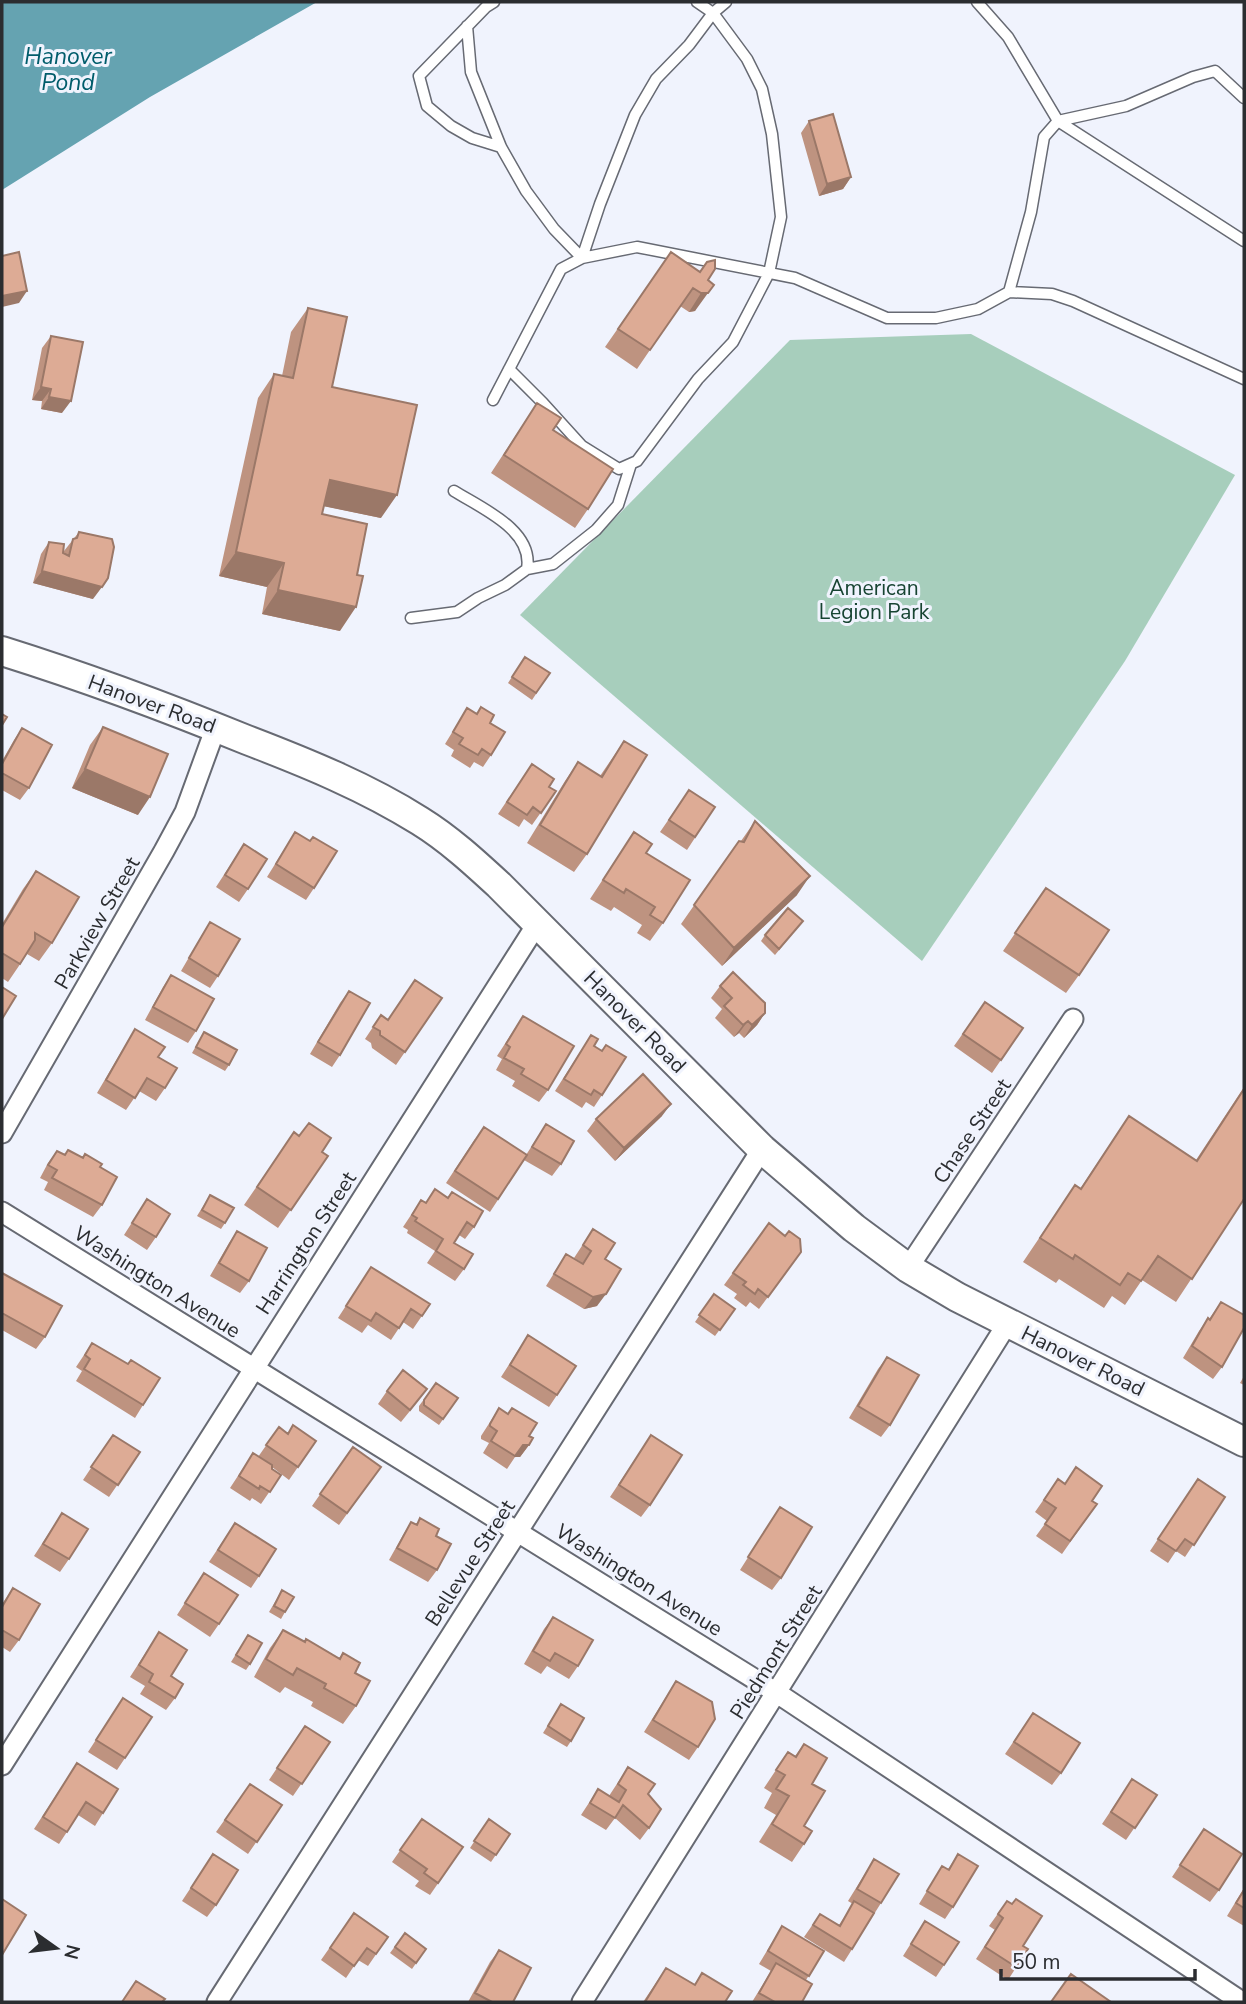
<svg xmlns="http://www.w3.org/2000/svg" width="1246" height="2004" font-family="'Nunito Sans',sans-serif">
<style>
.green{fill:#a7cebc}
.water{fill:#65a3b1}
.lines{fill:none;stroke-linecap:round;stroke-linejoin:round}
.service-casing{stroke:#676a73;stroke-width:13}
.minor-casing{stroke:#676a73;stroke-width:23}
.secondary-casing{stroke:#676a73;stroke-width:32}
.service{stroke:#fff;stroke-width:10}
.minor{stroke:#fff;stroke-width:19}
.secondary{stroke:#fff;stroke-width:28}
.wall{fill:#be9380}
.shaded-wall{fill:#9b7868}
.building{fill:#ddab95;stroke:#9b7868;stroke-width:2}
.labels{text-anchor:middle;stroke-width:6;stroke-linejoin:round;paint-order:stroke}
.park-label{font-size:21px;fill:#174432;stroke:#f0f3fd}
.street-label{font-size:21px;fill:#2b2d30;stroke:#f0f3fd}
.water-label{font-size:23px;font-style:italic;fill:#005c6b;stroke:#f0f3fd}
</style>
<rect width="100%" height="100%" fill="#f0f3fd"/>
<path class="green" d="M971,334L1235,475L1125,661L922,961L520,615L790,340Z"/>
<path class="water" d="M2,2H317L150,97L2,190Z"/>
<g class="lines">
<g class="service-casing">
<path id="service" d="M494,2L486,7L419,76L427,106L451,126L472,138L501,147
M977,2L1008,37L1058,121L1244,241
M467,26L471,72L501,147L526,191L554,229L582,258L600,204L635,115L656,79L689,45L713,13L726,2
M1009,292L1031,212L1044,137L1058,121L1126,106L1193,77L1215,71L1244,98
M509,369L543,403L582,446L619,469L637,461L698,379L733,342L769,273L781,217L772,134L762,89L747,59L713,13L697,2
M493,400L561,269L582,258L637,247L795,278L887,318H936L978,309L1009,292L1052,294L1073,301L1244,379
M527,569L553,564L596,530L618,505L631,464
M411,618L457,612L478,598L505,585L527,569C534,530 481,508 454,491"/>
</g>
<g class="minor-casing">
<path id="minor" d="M2,1133L164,851L185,812L216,727
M2,1212L777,1693L1242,2002
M908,1268L1073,1019
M2,1765L537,924
M217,2002L762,1149
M582,2002L1007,1324"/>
</g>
<g class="secondary-casing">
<path id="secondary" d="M2,651C85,677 166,707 247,740C307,763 366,787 420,821C449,839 474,862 499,885L762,1149L854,1228L908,1268L957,1297L1244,1442"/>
</g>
<use href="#service" class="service"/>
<use href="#minor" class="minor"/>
<use href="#secondary" class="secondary"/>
</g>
<path class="wall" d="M809,121L851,177L843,189L819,196L801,133Z
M671,252L708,280L695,311L689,312L680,306L637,369L605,347Z
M308,308L332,387L381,518L324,506L322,514L340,631L262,614L267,587L219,576L258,398L274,374L282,376L291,332Z
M51,336L62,413L41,409L42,401L32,400L42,348Z
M537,403L553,430L588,509L575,528L491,473Z
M79,532L93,599L33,583L41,554L49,542L64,554V551Z
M525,657L550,673L532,700L508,683Z
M467,708L490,723L491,755L483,767L474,762L470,768L451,756L454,750L445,744Z
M103,727L138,815L72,788L90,745Z
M22,728L29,788L20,800L2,790V761L14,740Z
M624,741L587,854L574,872L527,843L565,781L578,762L600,776Z
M532,764L549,787L556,791L532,825L524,819L519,827L498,814Z
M689,790L715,807L687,850L660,832Z
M755,821L797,895L722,966L681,924L739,841H741Z
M295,832L310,841L314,888L306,900L267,877Z
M634,832L646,853L663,923L650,941L637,933L642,925L614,907L611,911L590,899Z
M244,844L248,889L239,902L216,887Z
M36,871L52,943L39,961L27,954L8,982L2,978V924L23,889Z
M1046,888L1079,975L1066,993L1003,951Z
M210,922L218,976L210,988L181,971L202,935Z
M798,927L775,955L761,941L765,935Z
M171,975L196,1031L188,1043L145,1020L163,987Z
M720,986L765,1013L757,1025L744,1038L739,1033L734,1037L715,1018L722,1009L711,998Z
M349,991L340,1055L332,1067L310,1054L340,1003Z
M442,998L396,1065L372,1048L371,1043L365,1039L381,1015L388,1020Z
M985,1002L1023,1028L992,1073L954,1046Z
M523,1016L548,1090L539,1102L512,1086L515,1081L496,1070L502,1059L497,1056Z
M135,1029L158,1057L165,1088L156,1101L139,1091L126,1110L97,1093L127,1042Z
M204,1032L229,1065L225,1071L192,1053Z
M591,1035L602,1095L594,1107L586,1102L582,1108L555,1091Z
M1244,1087V1199L1176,1302L1142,1280L1125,1305L1112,1296L1104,1308L1059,1279L1056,1283L1023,1262L1075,1185L1080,1189L1129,1116L1196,1160Z
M662,1116L615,1161L587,1131L596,1119Z
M546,1124L561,1164L552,1176L524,1160L490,1212L446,1183L475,1139L526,1155Z
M294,1132L328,1156L278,1228L244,1205Z
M68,1150L100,1167L102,1205L93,1217L44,1190L48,1182L40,1178L48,1163L57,1151L64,1155Z
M435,1189L474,1227L465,1239L459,1235L454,1243L464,1269L455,1281L427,1263L435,1251L407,1233L408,1230L403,1227L421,1200L426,1202Z
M210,1195L225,1223L221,1229L197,1216Z
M147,1199L156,1237L147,1250L124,1235Z
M769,1223L801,1252L759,1309L750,1302L746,1307L734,1298L737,1294L724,1285Z
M593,1229L605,1259L597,1306L584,1309L546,1286L566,1254L582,1263L574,1258Z
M237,1231L249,1281L240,1293L210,1276L229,1243Z
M371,1267L430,1304L413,1329L403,1322L391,1340L368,1325L362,1333L338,1318Z
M2,1273L45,1337L36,1349L2,1330Z
M714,1294L735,1309L715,1336L695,1322Z
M1221,1302L1222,1367L1213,1379L1183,1358L1199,1331L1208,1318L1209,1319Z
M528,1335L557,1395L549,1407L501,1377Z
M92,1343L128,1364L143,1405L135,1418L76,1381L82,1371L76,1367Z
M887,1357L890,1425L881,1437L849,1418L878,1369Z
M1244,1376V1385L1240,1383Z
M436,1383L458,1398L439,1425L419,1411V1406Z
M387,1391L418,1401L401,1422L378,1404Z
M499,1408L529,1436V1445L520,1457H515L507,1469L483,1453L489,1443L481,1439V1436Z
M279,1427L287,1433L316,1441L289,1480L272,1467V1469L281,1475L261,1504L252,1498L250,1501L230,1488L253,1453L258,1457Z
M113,1435L140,1452L109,1497L83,1480Z
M651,1435L650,1505L641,1517L610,1497Z
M353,1447L381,1467L339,1525L312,1506Z
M1058,1479L1097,1504L1062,1554L1036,1536L1047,1521L1035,1512Z
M1198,1479L1225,1497L1185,1557L1176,1551L1168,1563L1150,1551Z
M780,1507L781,1578L772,1590L740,1570Z
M62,1513L69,1559L60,1572L34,1556Z
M420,1518L436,1536L437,1570L428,1582L389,1560L403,1535L411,1522L416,1525Z
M235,1523L259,1576L251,1588L209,1562Z
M204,1573L219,1624L210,1637L177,1615Z
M13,1588L19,1640L10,1652L2,1647V1604Z
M282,1590L285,1612L281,1619L269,1612Z
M553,1617L578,1666L569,1679L547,1666L541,1674L524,1664L544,1629Z
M283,1630L304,1642L339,1658L343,1653L355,1673L356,1706L343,1724L311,1706L313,1702L285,1687L280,1693L254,1677L270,1648Z
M159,1632L171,1676L175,1698L166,1710L140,1694L145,1686L130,1677Z
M248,1635L250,1664L246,1670L231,1662Z
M676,1681L698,1747L689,1760L644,1732Z
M123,1698L125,1758L117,1770L88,1752Z
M561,1704L571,1741L567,1747L543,1733Z
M1033,1713L1061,1773L1052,1785L1005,1754Z
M305,1726L330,1742L293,1796L269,1780Z
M804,1744L812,1784L804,1826V1844L792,1862L759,1842L776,1815L764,1808L772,1793L764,1788L788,1752L795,1756Z
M77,1763L103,1813L95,1826L78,1815L59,1844L34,1829Z
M628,1767L648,1794L649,1828L640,1840L615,1818L606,1830L581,1815L598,1789L609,1796Z
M250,1784L282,1805L248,1854L216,1832Z
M1124,1791L1157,1795L1126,1840L1102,1824Z
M422,1819L463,1847L430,1895L415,1886L419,1881L392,1862Z
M489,1819L510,1834L491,1862L470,1848Z
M1204,1829L1219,1890L1210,1902L1172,1877Z
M213,1854L216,1905L207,1917L182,1901Z
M958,1854L953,1907L945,1919L919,1904L942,1866L948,1869Z
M874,1859L881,1903L844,1962L804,1937L820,1914L839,1925L853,1904L848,1901Z
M1244,1888V1926L1227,1916Z
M1007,1901L1023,1946L1028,1949L1008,1980L976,1959L995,1930L989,1926Z
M354,1913L388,1937L368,1966L358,1960L346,1978L321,1960Z
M925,1921L944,1965L936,1977L903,1956Z
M782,1926L824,1951L806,1980L802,2002H752L771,1971L759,1964Z
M405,1933L426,1949L412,1969L390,1953Z
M499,1950L513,2002H468L490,1962Z
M666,1968L694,1985L702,1973L725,2002H643Z"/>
<path class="shaded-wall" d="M851,177L843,189L819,196L827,184Z
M27,291L19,303L2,307V296Z
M701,293H708L695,311L689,312Z
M41,387L51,389L42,401L32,400Z
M49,397L71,401L62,413L41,409Z
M330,480L397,495L381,518L313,504Z
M236,552L284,563L267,587L219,576Z
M42,571L102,587L93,599L33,583Z
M278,590L356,607L340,631L262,614Z
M85,769L150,797L138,815L72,788Z
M810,876L797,895L722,966L734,948Z
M765,1013L757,1025L744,1038L752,1025Z
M748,1021L739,1033L734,1037L743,1025Z
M671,1104L662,1116L615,1161L624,1148Z
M606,1294L597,1306L584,1309L593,1297Z
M523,1445H529L520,1457H514Z"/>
<path class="building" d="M833,114L851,177L827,184L809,121Z
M19,252L27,291L2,296V256Z
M671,252L700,272L707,262L715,260V269L708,280L714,285L708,293H701L693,288L650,350L618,329Z
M308,308L347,317L332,387L417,405L397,495L330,480L322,514L367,524L357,575L363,576L356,607L278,590L284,563L236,552L274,374L293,378Z
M51,336L83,342L71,401L49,397L51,389L41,387Z
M537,403L561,418L553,430L613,469L588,509L504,455Z
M79,532L112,539L114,547L108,578L102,587L42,571L49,542L64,544L63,553L69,556L73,539L77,538Z
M525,657L550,673L536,693L512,677Z
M481,707L494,715L490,723L505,732L491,755L482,749L478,755L459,744L463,738L453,732L467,708L477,714Z
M2,714L7,717L2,725Z
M103,727L168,754L150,797L85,769Z
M22,728L52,745L29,788L2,773V764Z
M624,741L647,755L587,854L540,825L578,762L602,777Z
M532,764L554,779L549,787L556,791L541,813L533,807L527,815L507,802Z
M689,790L715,807L695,837L669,820Z
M755,821L810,876L734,948L694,905L739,841L744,842Z
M295,832L310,841L313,837L337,851L314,888L276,864Z
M634,832L652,844L646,853L690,880L663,923L650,915L655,907L626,889L624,893L603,880Z
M244,844L267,859L248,889L225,875Z
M36,871L79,897L52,943L35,933V940L20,964L2,953V927Z
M1046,888L1109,930L1079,975L1015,933Z
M788,908L803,921L779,949L765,935Z
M210,922L240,939L218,976L189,958Z
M733,972L765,1003V1013L752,1025L748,1021L743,1025L724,1006L732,998L720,986Z
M171,975L214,999L196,1031L153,1007Z
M415,980L442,998L405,1052L380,1035V1031L373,1027L381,1015L388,1020Z
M2,987L16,996L2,1019Z
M349,991L370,1003L340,1055L318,1042Z
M985,1002L1023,1028L1001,1060L963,1034Z
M523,1016L574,1046L548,1090L521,1074L524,1069L504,1058L510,1047L506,1044Z
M135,1029L165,1047L158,1057L177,1068L165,1088L147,1078L135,1098L106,1080Z
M204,1032L237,1050L229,1065L196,1047Z
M591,1035L598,1039L594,1046L602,1051L606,1045L626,1057L602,1095L594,1090L591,1095L564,1079Z
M643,1074L671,1104L624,1148L596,1119Z
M1244,1089V1199L1192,1279L1158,1256L1141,1281L1128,1273L1120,1285L1075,1255L1073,1259L1040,1238L1075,1185L1081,1189L1129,1116L1197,1161Z
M309,1123L331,1138L322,1152L328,1156L291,1210L257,1187L294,1132L299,1136Z
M546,1124L574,1141L561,1164L532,1147Z
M484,1127L527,1155L498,1199L455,1171Z
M68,1150L83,1158L85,1154L102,1164L100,1167L117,1177L102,1205L52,1178L57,1170L48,1165L57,1151L65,1155Z
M435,1189L448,1198L452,1192L483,1211L474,1227L467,1222L454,1243L473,1254L464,1269L436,1251L443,1239L415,1221L417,1218L412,1215L421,1200L426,1203Z
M210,1195L234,1208L225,1223L202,1210Z
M147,1199L170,1214L156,1237L132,1223Z
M769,1223L785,1236L789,1231L800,1239L801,1252L768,1297L758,1289L755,1294L743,1285L746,1282L733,1273Z
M593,1229L615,1243L605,1259L621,1269L606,1294L593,1297L554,1274L566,1254L583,1264L591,1251L583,1245Z
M237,1231L267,1248L249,1281L219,1263Z
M371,1267L430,1304L422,1316L411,1309L399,1328L376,1313L371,1321L346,1306Z
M2,1273L62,1306L45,1337L2,1313Z
M714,1294L735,1309L720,1330L699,1315Z
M1221,1302L1244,1315V1328L1222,1367L1192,1346L1208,1318L1210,1320Z
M528,1335L576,1366L557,1395L510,1365Z
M92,1343L128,1364L131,1360L160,1378L143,1405L84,1369L90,1359L85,1355Z
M887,1357L919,1375L890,1425L858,1406Z
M403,1370L427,1389L410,1410L387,1391Z
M436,1383L458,1398L443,1419L424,1405V1400Z
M499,1408L508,1414L512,1408L537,1423L529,1436L533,1438L529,1445H523L515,1456L491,1441L497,1431L490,1426V1424Z
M293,1425L316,1441L298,1467L266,1445L279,1427L288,1434Z
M113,1435L140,1452L118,1485L91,1467Z
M651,1435L682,1455L650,1505L619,1485Z
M353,1447L381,1467L347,1513L320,1494Z
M253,1453L272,1465V1469L281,1475L270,1492L260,1486L259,1489L239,1476Z
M1076,1467L1102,1486L1092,1501L1097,1504L1070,1541L1045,1524L1056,1508L1044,1500L1058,1479L1065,1484Z
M1198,1479L1225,1497L1194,1545L1185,1539L1176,1551L1158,1539Z
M780,1507L812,1527L781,1578L748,1557Z
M62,1513L88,1529L69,1559L43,1544Z
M420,1518L439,1529L436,1536L451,1544L437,1570L397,1548L411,1522L417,1525Z
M235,1523L276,1549L259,1576L218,1550Z
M204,1573L238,1595L219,1624L185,1603Z
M13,1588L40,1604L19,1640L2,1630V1607Z
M282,1590L294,1597L285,1612L274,1606Z
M553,1617L593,1640L578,1666L555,1653L550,1661L533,1651Z
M283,1630L305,1642L306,1639L340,1659L343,1653L360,1663L355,1673L370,1681L356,1706L324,1688L326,1684L297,1668L293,1675L266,1659Z
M159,1632L187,1650L171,1676L183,1684L175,1698L149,1682L153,1674L139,1665Z
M248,1635L262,1643L250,1664L236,1655Z
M676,1681L712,1702L715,1719L698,1747L653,1720Z
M123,1698L152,1717L125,1758L96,1740Z
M561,1704L584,1718L571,1741L548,1726Z
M1033,1713L1080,1743L1061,1773L1014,1742Z
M305,1726L330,1742L302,1784L277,1768Z
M804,1744L827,1758L812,1784L825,1791L804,1826L812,1831L804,1844L772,1824L789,1796L776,1789L785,1775L776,1770L788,1752L796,1757Z
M77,1763L118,1789L103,1813L86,1802L67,1832L43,1817Z
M628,1767L655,1784L648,1794L661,1809L649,1828L623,1805L615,1818L590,1803L598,1789L619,1802L626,1790L618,1784Z
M1132,1779L1157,1795L1135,1828L1111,1812Z
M250,1784L282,1805L257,1842L225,1820Z
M422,1819L463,1847L438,1883L424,1873L427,1869L400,1850Z
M489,1819L510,1834L496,1855L474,1841Z
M1204,1829L1242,1854L1219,1890L1180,1865Z
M213,1854L238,1870L216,1905L191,1888Z
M958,1854L978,1866L953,1907L927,1891L942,1866L949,1870Z
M874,1859L899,1874L881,1903L857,1889Z
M1244,1890V1908L1236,1903Z
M2,1899L26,1915L2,1955Z
M1016,1899L1042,1916L1023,1946L1028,1949L1016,1967L985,1947L1003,1918L998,1914L1007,1901L1012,1904Z
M854,1901L874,1913L852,1949L813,1925L820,1914L840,1926Z
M354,1913L388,1937L376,1954L367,1948L354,1966L330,1948Z
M925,1921L959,1942L944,1965L911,1944Z
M782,1926L824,1951L809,1976L768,1951Z
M405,1933L426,1949L416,1963L395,1947Z
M499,1950L531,1968L513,2002H492L475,1993Z
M776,1963L812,1984L802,2002H775L759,1993Z
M666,1968L695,1985L702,1973L732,1991L725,2002H645Z
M1071,1974L1111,2002H1051Z
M136,1981L165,1999L162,2002H122Z"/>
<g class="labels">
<g class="park-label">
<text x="874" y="595">American<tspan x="874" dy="24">Legion Park</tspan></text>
</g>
<g class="street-label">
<text transform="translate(152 704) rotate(20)" y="7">Hanover Road</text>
<text transform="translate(97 923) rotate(-60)" y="7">Parkview Street</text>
<text transform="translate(635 1022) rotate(45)" y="7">Hanover Road</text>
<text transform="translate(972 1131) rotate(-56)" y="7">Chase Street</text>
<text transform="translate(306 1243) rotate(-57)" y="7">Harrington Street</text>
<text transform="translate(157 1282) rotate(32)" y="7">Washington Avenue</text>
<text transform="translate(1083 1361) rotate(26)" y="7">Hanover Road</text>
<text transform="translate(470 1563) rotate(-57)" y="7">Bellevue Street</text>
<text transform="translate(639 1580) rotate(32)" y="7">Washington Avenue</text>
<text transform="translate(776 1652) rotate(-58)" y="7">Piedmont Street</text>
</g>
<g class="water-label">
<text x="68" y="64">Hanover<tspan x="68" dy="26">Pond</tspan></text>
</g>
</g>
<rect width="1246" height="2004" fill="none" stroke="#2b2d30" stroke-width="7"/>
<g transform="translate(56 1948) rotate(104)" stroke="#f0f3fd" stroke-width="5" paint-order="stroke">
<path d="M0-5L12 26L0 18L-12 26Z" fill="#2b2d30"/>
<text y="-10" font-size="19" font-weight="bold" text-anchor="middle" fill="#2b2d30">N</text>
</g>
<path d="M1001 1969v10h194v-10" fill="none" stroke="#2b2d30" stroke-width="3.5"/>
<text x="1012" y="1969" font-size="21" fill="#2b2d30" stroke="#f0f3fd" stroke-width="5" paint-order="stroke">50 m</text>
</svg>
